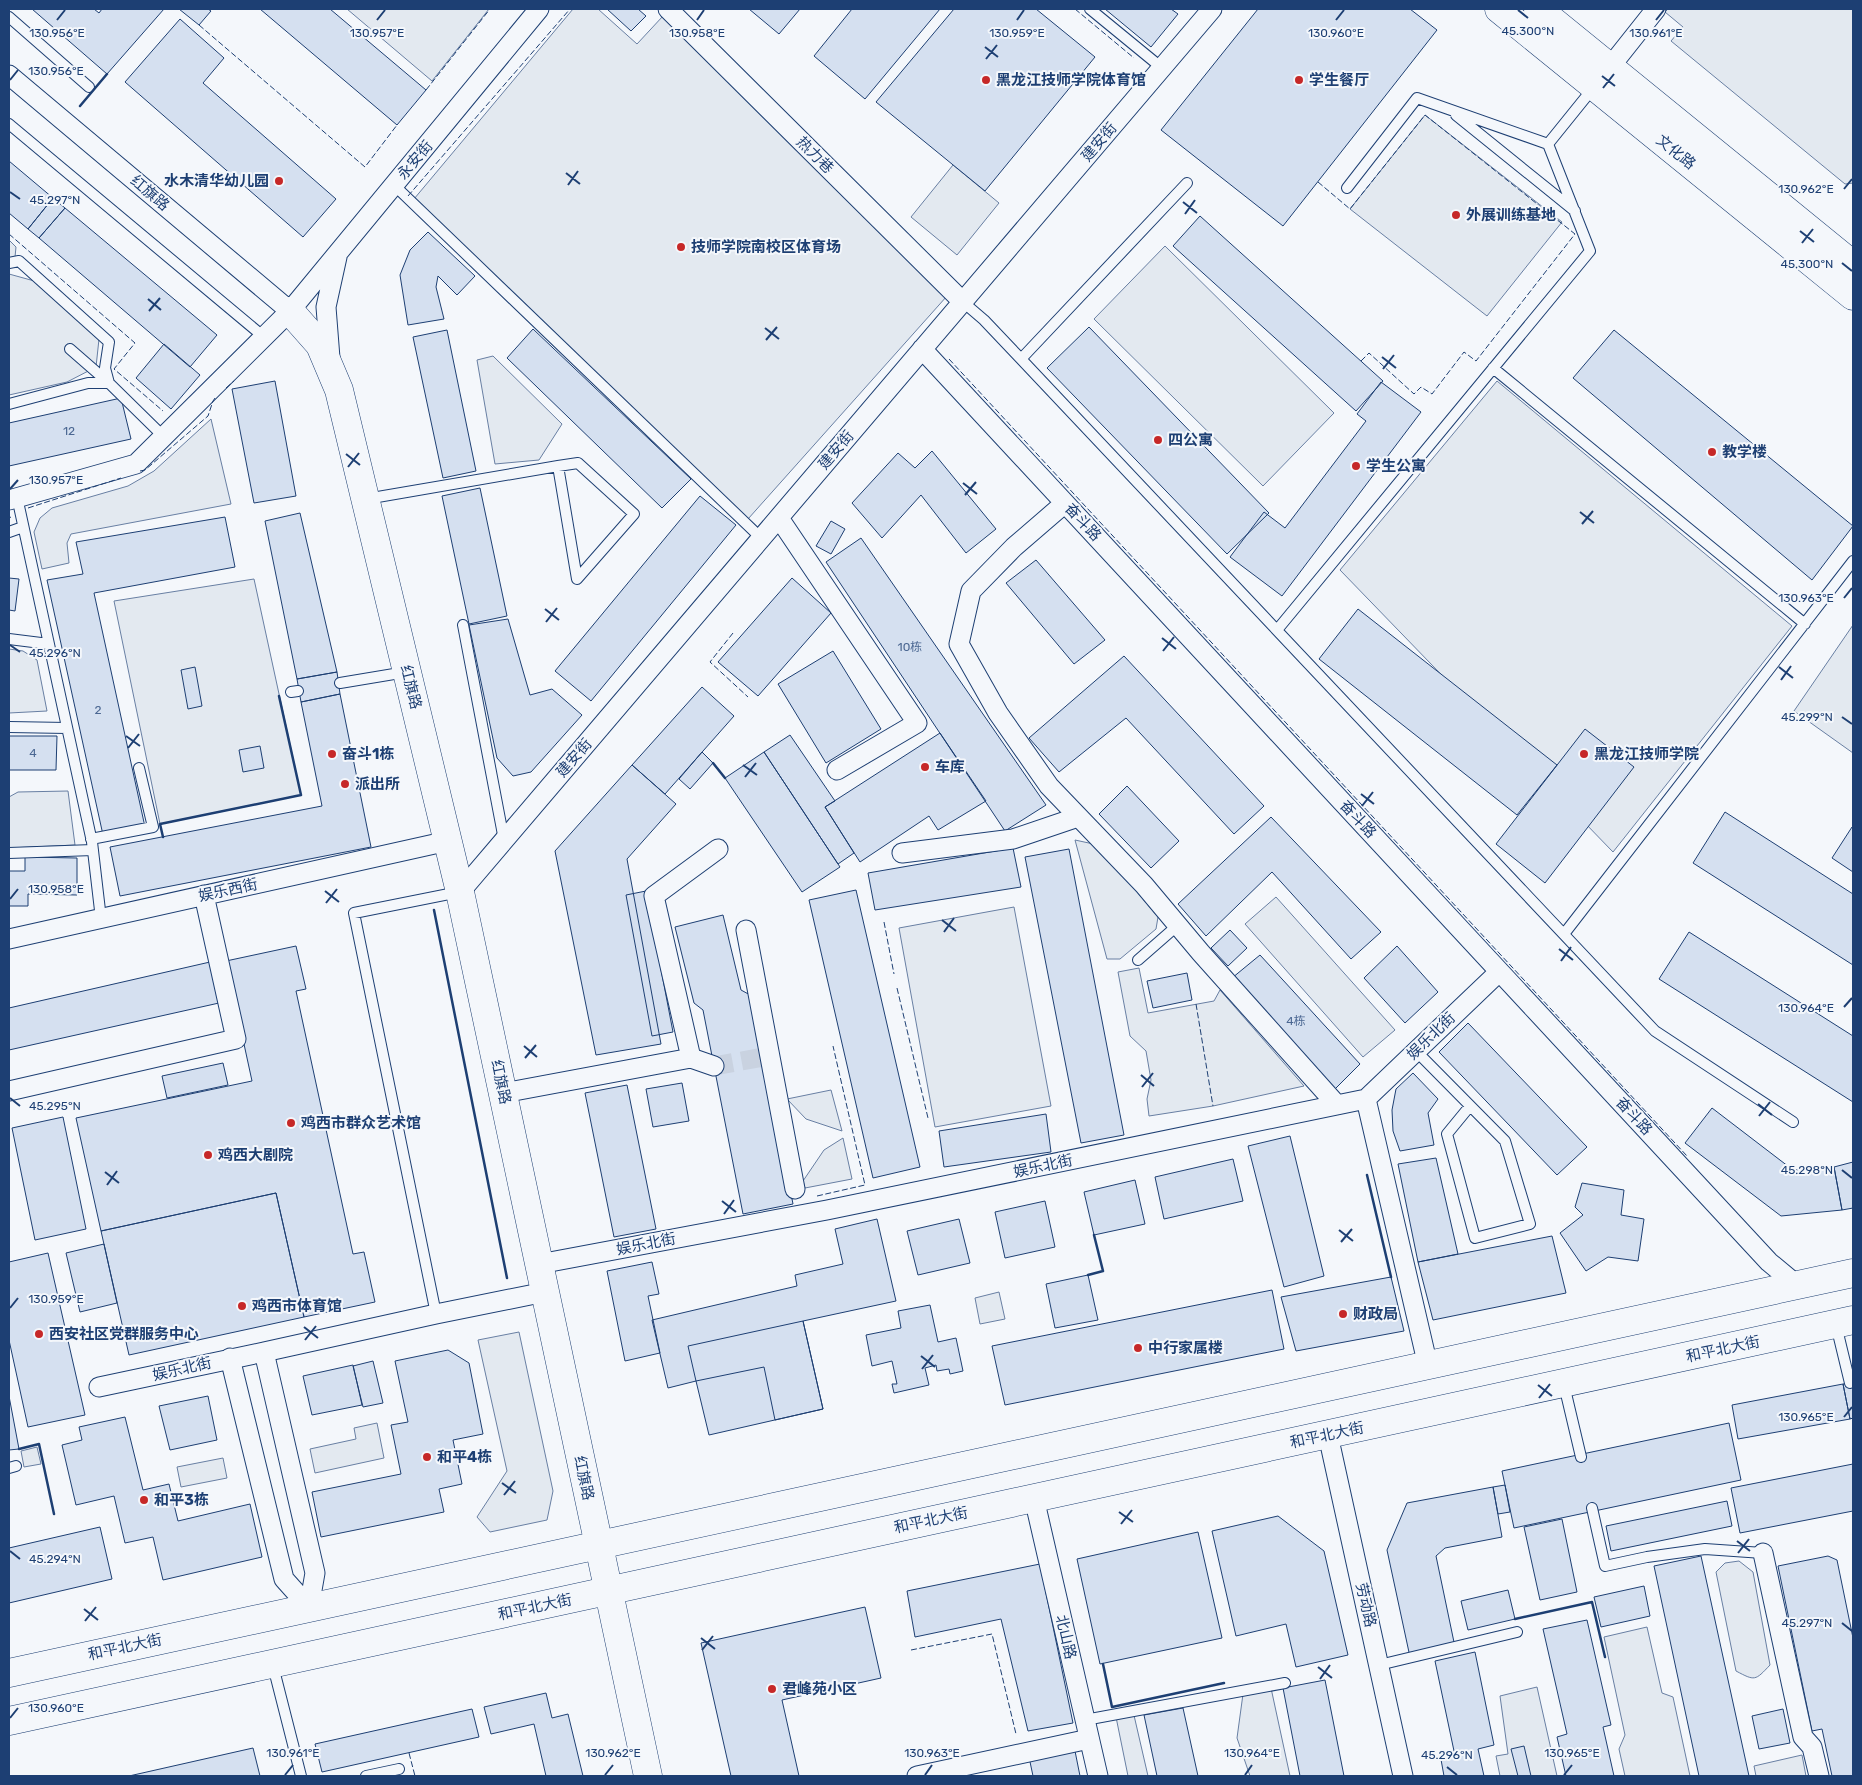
<svg xmlns="http://www.w3.org/2000/svg" width="1862" height="1785" font-family="Rubik,'Noto Sans SC',sans-serif">
<style>
.green{fill:#e3e9f0;stroke:#687fa3}
.building{fill:#d5e0f0;stroke:#1d3f73}
.lines{fill:none;stroke-linecap:round;stroke-linejoin:round}
.street-tunnel{stroke:#c9d2e0;stroke-width:19;stroke-dasharray:19 9;stroke-linecap:butt}
.lane-casing{stroke:#1d3f73;stroke-width:12}
.street-casing{stroke:#1d3f73;stroke-width:21}
.secondary-casing{stroke:#1d3f73;stroke-width:29}
.lane{stroke:#f4f7fb;stroke-width:10}
.street{stroke:#f4f7fb;stroke-width:19}
.secondary{stroke:#f4f7fb;stroke-width:28}
.fence{stroke:#1d3f73;stroke-width:1;stroke-dasharray:6 2.5;stroke-linecap:butt}
.wall{stroke:#1d3f73;stroke-width:2.5}
.ticks{fill:none;stroke:#1d3f73;stroke-width:2}
.poi-dot{fill:#c62828;stroke:#f4f7fb;stroke-width:2}
.labels{text-anchor:middle;stroke-width:4;stroke-linejoin:round;paint-order:stroke}
.number-label{font-size:12px;fill:#4b6792}
.poi-label{font-size:15px;font-weight:bold;fill:#1d3f73;stroke:#f4f7fb;text-anchor:start}
.street-label{font-size:15px;fill:#1d3f73;stroke:#f4f7fb}
.ticks-label{font-size:12px;text-anchor:middle;fill:#1d3f73;stroke:#f4f7fb;stroke-width:4;stroke-linejoin:round;paint-order:stroke}
</style>
<rect width="100%" height="100%" fill="#f4f7fb"/>
<path class="green" d="M347,9H489L432,81Z
M573,9H598L637,44L663,16L947,296L748,519L414,199Z
M1668,9H1853V183L1845,184L1671,41L1683,27L1665,12Z
M1425,115L1562,222L1487,316L1350,209Z
M953,165L999,203L957,255L911,217Z
M9,240L16,247L15,257L9,258Z
M1165,246L1334,413L1263,486L1094,319Z
M9,274L38,282L99,339L96,367L67,382L9,395Z
M493,356L562,424L539,460L495,464L477,360Z
M1497,381L1792,626L1613,852L1340,570Z
M211,419L231,504L71,534L67,543L69,563L42,569L34,532L40,518L52,508L128,486L154,471Z
M254,579L301,795L160,824L114,601Z
M1853,625V753L1794,711Z
M9,649L23,651L37,660L47,711L9,713Z
M68,791L75,845L9,848V797L18,792Z
M1075,840L1098,845L1158,917L1156,929L1120,959H1107Z
M1276,897L1395,1030L1363,1057L1245,924Z
M1014,907L1051,1106L935,1127L899,928Z
M1139,968L1148,1013L1214,1001L1220,990L1304,1086L1213,1106L1149,1116L1147,1099L1151,1080L1146,1051L1130,1036L1118,972Z
M831,1090L842,1131L806,1119L787,1099Z
M843,1138L852,1179L805,1188L803,1181L824,1150Z
M999,1292L1005,1319L980,1324L975,1298Z
M519,1332L553,1491L547,1520L490,1532L477,1517L507,1471L478,1340Z
M377,1423L384,1458L315,1473L310,1449L356,1439L354,1428Z
M37,1447L41,1464L24,1467L21,1451Z
M223,1458L227,1478L181,1487L177,1467Z
M1739,1561L1753,1572L1770,1665C1755,1681 1755,1681 1736,1671L1716,1572L1725,1563Z
M1647,1627L1662,1693L1673,1697L1690,1776H1625L1619,1749L1625,1735L1604,1637Z
M1537,1687L1557,1776H1500L1496,1756L1508,1754L1500,1696Z
M1271,1688L1290,1776H1250L1237,1738L1243,1694Z
M1133,1711L1148,1776H1128L1116,1717Z
M1802,1755L1806,1776H1756L1754,1766Z"/>
<path class="building" d="M32,9H94L99,13L102,9H164L107,74Z
M179,9H208L211,11L199,25Z
M260,9H330L426,90L397,125Z
M607,9H638L646,16L631,31Z
M749,9H800L779,34Z
M852,9H940L865,99L814,56Z
M954,9H1036L1095,57L985,191L876,102Z
M1105,9H1171L1178,14L1151,47Z
M1258,9H1410L1437,30L1283,226L1161,130Z
M180,19L224,58L203,83L336,199L303,237L125,82Z
M9,161L53,198L28,229L9,213Z
M53,198L65,208L39,238L28,229Z
M65,208L217,335L190,367L39,238Z
M1200,216L1383,381L1356,411L1173,246Z
M428,232L475,276L457,295L438,276L436,287L444,319L408,325L400,275L410,250Z
M1089,327L1269,513L1227,554L1047,368Z
M533,329L691,479L662,508L507,358Z
M447,330L476,471L443,478L413,337Z
M1614,330L1853,526L1812,580L1573,378Z
M164,344L200,375L171,409L136,378Z
M275,381L296,496L254,503L232,389Z
M1381,382L1421,412L1282,596L1230,557L1264,512L1285,528L1366,421L1357,414Z
M121,398L131,439L9,466V423Z
M932,451L996,529L966,553L921,495L882,538L852,503L898,453L915,468Z
M480,488L507,616L469,624L442,496Z
M700,496L736,525L591,701L555,671Z
M300,513L337,672L297,679L265,521Z
M225,517L235,567L94,593L145,827L103,835L47,580L83,574L76,542Z
M831,521L845,529L831,554L816,546Z
M861,538L1046,805L1005,831L826,562Z
M1036,560L1105,640L1074,664L1006,583Z
M9,578L19,579L15,611L9,610Z
M792,578L831,613L758,696L718,662Z
M1358,609L1557,765L1517,815L1319,659Z
M508,619L530,695L552,689L582,715L531,772L513,776L497,758L469,625Z
M833,651L881,729L826,763L778,684Z
M1124,656L1264,806L1234,834L1126,718L1059,772L1029,738Z
M195,667L202,706L188,709L181,670Z
M337,672L340,694L301,702L297,679Z
M702,687L734,716L665,794L632,765Z
M340,694L371,847L120,896L110,847L322,806L301,702Z
M1585,729L1634,767L1545,883L1496,844Z
M940,733L986,801L938,830L929,816L860,862L825,807Z
M790,735L835,801L825,807L854,853L838,864L764,752Z
M9,736H57L56,770H9Z
M260,746L264,768L243,772L239,750Z
M702,752L713,763L690,789L679,779Z
M764,752L840,867L802,892L725,778Z
M632,765L676,804L627,859L661,1044L596,1055L555,851Z
M1127,786L1179,841L1151,868L1099,814Z
M1725,812L1853,894V965L1693,863Z
M1271,817L1381,932L1351,959L1272,872L1206,936L1178,904Z
M1852,827L1853,828V872L1832,858Z
M1013,848L1021,887L875,910L868,873Z
M1069,849L1124,1135L1081,1143L1025,857Z
M25,857L77,858V895L28,894V906H9V871H25Z
M856,890L920,1167L873,1178L809,900Z
M646,891L673,1032L652,1036L626,895Z
M723,915L741,990L752,996L793,1204L743,1214L703,1010L694,1003L675,927Z
M1230,930L1247,948L1228,966L1211,948Z
M1689,932L1853,1036V1102L1659,979Z
M296,946L306,989L296,991L353,1254L364,1252L375,1302L304,1317L276,1193L101,1231L76,1118L252,1081L226,961Z
M1397,946L1438,992L1405,1023L1364,978Z
M1260,955L1360,1064L1334,1090L1232,978Z
M210,962L219,1003L9,1050V1008Z
M1187,973L1192,1000L1153,1008L1147,981Z
M1468,1023L1587,1147L1557,1175L1439,1052Z
M223,1063L228,1085L167,1098L162,1076Z
M1413,1073L1438,1099L1428,1113L1434,1145L1400,1151L1393,1131L1392,1110L1396,1089Z
M682,1083L689,1121L653,1127L646,1089Z
M627,1085L656,1229L614,1237L585,1093Z
M1712,1108L1793,1170L1834,1167L1842,1210L1781,1216L1685,1143Z
M1046,1114L1051,1152L944,1167L939,1131Z
M63,1117L86,1229L35,1240L12,1128Z
M1290,1136L1324,1276L1284,1287L1248,1146Z
M1436,1158L1458,1254L1418,1262L1398,1164Z
M1233,1159L1243,1201L1164,1219L1155,1177Z
M1853,1162V1208L1842,1210L1834,1167Z
M1135,1180L1145,1224L1094,1235L1084,1192Z
M1582,1183L1624,1190L1621,1215L1644,1219L1638,1261L1608,1257L1586,1271L1560,1233L1583,1215L1575,1207Z
M276,1193L304,1317L129,1355L101,1231Z
M1045,1201L1055,1247L1005,1258L995,1212Z
M877,1219L896,1301L803,1321L823,1409L709,1435L696,1381L668,1388L652,1320L797,1286L795,1275L843,1264L835,1229Z
M959,1219L970,1263L918,1275L907,1231Z
M1552,1236L1566,1293L1433,1320L1418,1262Z
M104,1244L117,1303L80,1312L66,1253Z
M48,1253L85,1415L28,1427L9,1340V1262Z
M652,1262L659,1294L648,1296L660,1353L625,1361L607,1271Z
M1088,1275L1098,1320L1055,1328L1046,1284Z
M1391,1277L1404,1331L1296,1351L1281,1297Z
M1272,1290L1284,1349L1005,1405L992,1346Z
M930,1305L938,1342L956,1338L963,1371L950,1374L949,1369L937,1371L936,1365L925,1368L929,1385L894,1393L892,1384H897L892,1361L872,1366L866,1335L901,1328L898,1311Z
M803,1321L823,1409L775,1420L764,1367L696,1381L688,1346Z
M448,1350L469,1363L483,1434L453,1440L462,1484L439,1489L444,1512L321,1537L312,1492L401,1474L391,1425L408,1422L395,1361Z
M373,1361L383,1403L363,1407L353,1366Z
M353,1365L362,1405L312,1415L303,1376Z
M1853,1382V1418L1850,1419L1843,1384Z
M1843,1384L1850,1419L1738,1439L1732,1405Z
M9,1396L19,1449L9,1450Z
M208,1396L217,1440L170,1450L159,1406Z
M125,1417L143,1490L169,1484L178,1521L250,1504L262,1557L163,1580L153,1537L125,1543L114,1496L76,1505L62,1445L82,1440L79,1427Z
M1729,1423L1741,1480L1514,1528L1502,1471Z
M1853,1464V1511L1740,1533L1731,1488Z
M1505,1485L1510,1512L1498,1514L1493,1487Z
M1493,1487L1502,1537L1445,1548L1436,1556L1455,1647L1410,1657L1387,1550L1407,1503Z
M1727,1501L1732,1526L1611,1551L1606,1526Z
M1278,1516L1324,1551L1348,1655L1296,1667L1286,1624L1236,1636L1212,1531Z
M1562,1519L1577,1592L1540,1600L1524,1527Z
M100,1527L112,1579L9,1603V1548Z
M1198,1532L1222,1638L1100,1664L1077,1559Z
M1701,1556L1749,1776H1699L1654,1566Z
M1828,1556L1837,1560L1853,1638V1776H1832L1822,1729L1812,1731L1778,1566Z
M1040,1564L1073,1723L1028,1731L1001,1619L915,1637L907,1591Z
M1644,1586L1650,1616L1601,1627L1594,1597Z
M1508,1590L1515,1619L1468,1630L1461,1601Z
M865,1607L881,1678L782,1700L799,1776H731L701,1643Z
M1587,1620L1611,1725L1603,1727L1614,1776H1566L1557,1737L1567,1734L1543,1629Z
M1475,1652L1494,1745L1478,1749L1484,1776H1444L1440,1754L1454,1751L1435,1661Z
M1325,1680L1344,1776H1300L1283,1688Z
M546,1693L552,1718L568,1714L583,1776H546L534,1724L491,1734L484,1707Z
M1183,1708L1198,1776H1157L1144,1715Z
M472,1709L479,1737L322,1772L315,1744Z
M1783,1709L1790,1743L1759,1749L1752,1716Z
M1524,1746L1531,1776H1518L1511,1749Z
M253,1748L260,1776H129Z
M1075,1751L1080,1776H1033L1029,1757Z"/>
<g class="lines">
<path class="street-tunnel" d="M714,1066L769,1056"/>
<g class="lane-casing">
<path id="lane" d="M1090,9L1162,68
M9,17L89,87
M1456,115L1575,211
M9,124L264,337
M394,185L761,538
M1347,188L1417,98L1548,144
M9,263L19,261L109,342L105,368L109,383
M963,302L984,320L1021,359L1655,1031L1793,1122
M70,349L109,383L164,437
M1021,359L1187,183
M1493,368L1805,624
M9,404L88,383H109
M17,497L92,842L101,919
M366,499L558,466L578,463L634,514L577,579L558,466
M9,532L23,527
M463,625L504,840
M1277,630L1590,251L1548,144L1594,87
M9,639L49,644
M340,683L406,672
M291,692L298,691
M9,727L67,728
M91,839L153,827L139,768
M9,853L93,850
M1564,934L1853,561
M1138,960L1178,925
M1416,1051L1505,1141L1530,1224L1475,1238L1447,1134L1470,1106
M436,1314L354,913L459,892
M1836,1325L1850,1383
M1564,1385L1581,1457
M9,1468L16,1466
M1592,1508L1605,1566L1647,1557L1705,1549L1763,1553
M1379,1665L1517,1632
M273,1666L301,1776
M1085,1720L1285,1683
M366,1776L399,1769"/>
</g>
<g class="street-casing">
<path id="street" d="M668,9L963,302
M1610,67L1656,9
M9,75L290,311
M922,349L1769,1262L1798,1286
M330,358L326,307L337,257
M9,500L136,464L290,311L539,9
M1065,503L1014,547L971,591L959,644L998,713L1049,786L1144,885L1201,953L1337,1105
M779,518L917,723L837,770
M902,853L1013,839L1078,817
M460,892L1212,9
M746,930L795,1189
M9,939L448,841
M691,1058L714,1066
M9,1091L236,1039L204,895
M503,1093L691,1058L654,896L718,849
M1366,1099L1428,1366
M539,1264L827,1210L1366,1099L1499,972
M230,1358L284,1579L309,1607L315,1573L264,1352L436,1314L545,1292
M99,1387L264,1352
M1328,1435L1403,1776
M1034,1498L1098,1776
M1763,1553L1803,1737L1812,1747L1819,1776
M917,1776L1089,1739"/>
</g>
<g class="secondary-casing">
<path id="secondary" d="M1499,9L1853,296
M1538,9L1853,265
M290,311L320,345L339,390L460,892L648,1776
M9,1673L1853,1273
M9,1721L1853,1320"/>
</g>
<use href="#lane" class="lane"/>
<use href="#street" class="street"/>
<use href="#secondary" class="secondary"/>
<path class="fence" d="M1075,9L1134,58
M199,25L365,167L397,125
M426,90L490,9
M1318,182L1350,209L1425,115L1575,234L1476,361L1464,352L1432,394L1421,387L1414,394L1369,353L1361,361
M408,196L570,9
M9,234L135,343L114,369L163,411
M949,359L1687,1156
M226,388L234,381
M140,471L145,470L208,416L213,401L215,398
M28,508L121,478
M9,518L11,517
M733,633L710,662L748,697
M884,922L894,974
M897,988L928,1118
M1196,1004L1213,1106
M817,1196L865,1185L833,1046
M911,1650L992,1634L1016,1734
M409,1753L415,1776"/>
<path class="wall" d="M80,106L107,74
M713,763L725,778
M163,837L160,824L301,795L279,696
M434,910L507,1278
M1367,1175L1391,1277
M1088,1275L1103,1271L1094,1235
M19,1449L39,1444L54,1514
M1515,1619L1592,1602L1605,1657
M1103,1664L1112,1707L1224,1683"/>
</g>
<path class="ticks" d="M1518,10L1528,18M57,20L65,10M377,20L385,10M697,20L704,10M1017,20L1024,10M1336,20L1344,10M1656,20L1664,10M985,47L998,57M986,59L997,45M1602,76L1615,86M10,80L18,70M1603,88L1614,74M566,173L580,184M568,185L578,171M1844,189L1852,179M10,192L20,199M1183,202L1197,213M1185,214L1195,200M1800,231L1814,242M1802,243L1813,229M1842,263L1852,271M148,299L161,310M149,311L160,298M765,328L779,339M766,340L777,327M1382,357L1396,368M1383,369L1394,355M346,454L360,465M348,467L359,453M963,483L977,494M10,489L18,480M965,495L976,482M1580,512L1594,523M1582,524L1593,511M1844,598L1852,588M545,609L559,620M546,622L557,608M1162,638L1176,649M10,645L20,652M1163,651L1174,637M1779,667L1793,678M1781,680L1791,666M1842,717L1852,724M126,736L140,746M128,748L139,734M743,765L757,775M745,777L756,763M1361,794L1374,804M1362,806L1373,792M325,891L339,902M10,899L18,889M326,903L337,889M942,920L956,931M944,932L954,918M1559,949L1573,960M1561,961L1571,947M1844,1007L1852,998M524,1046L537,1057M525,1058L536,1045M1141,1075L1154,1086M1142,1087L1153,1073M10,1098L20,1106M1758,1104L1772,1115M1759,1116L1770,1102M1842,1170L1852,1178M105,1172L119,1183M107,1185L117,1171M722,1201L736,1212M724,1214L734,1200M1339,1230L1353,1241M1341,1242L1352,1229M10,1308L18,1298M304,1327L318,1338M305,1340L316,1326M921,1356L935,1367M922,1369L933,1355M1538,1385L1552,1396M1539,1398L1550,1384M1844,1417L1852,1407M502,1483L516,1493M504,1495L515,1481M1119,1512L1133,1522M1121,1524L1132,1510M1737,1541L1750,1551M10,1551L20,1559M1738,1553L1749,1539M84,1609L98,1620M85,1621L96,1607M1842,1623L1852,1631M701,1638L715,1649M702,1650L713,1636M1318,1667L1332,1678M1320,1679L1330,1665M10,1718L18,1708M1447,1767L1457,1775M285,1775L293,1765M605,1775L613,1765M925,1775L932,1765M1245,1775L1252,1765M1564,1775L1572,1765"/>
<g class="poi-dot">
<circle cx="986" cy="80" r="5"/>
<circle cx="1299" cy="80" r="5"/>
<circle cx="279" cy="181" r="5"/>
<circle cx="1456" cy="215" r="5"/>
<circle cx="681" cy="247" r="5"/>
<circle cx="1158" cy="440" r="5"/>
<circle cx="1712" cy="452" r="5"/>
<circle cx="1356" cy="466" r="5"/>
<circle cx="332" cy="754" r="5"/>
<circle cx="1584" cy="754" r="5"/>
<circle cx="925" cy="767" r="5"/>
<circle cx="345" cy="784" r="5"/>
<circle cx="291" cy="1123" r="5"/>
<circle cx="208" cy="1155" r="5"/>
<circle cx="242" cy="1306" r="5"/>
<circle cx="1343" cy="1314" r="5"/>
<circle cx="39" cy="1334" r="5"/>
<circle cx="1138" cy="1348" r="5"/>
<circle cx="427" cy="1457" r="5"/>
<circle cx="144" cy="1500" r="5"/>
<circle cx="772" cy="1689" r="5"/>
</g>
<g class="labels">
<g class="number-label">
<text x="69" y="435">12</text>
<text x="910" y="651">10栋</text>
<text x="98" y="714">2</text>
<text x="33" y="757">4</text>
<text x="1296" y="1025">4栋</text>
</g>
<g class="poi-label">
<text x="996" y="85">黑龙江技师学院体育馆</text>
<text x="1309" y="85">学生餐厅</text>
<text x="269" y="186" text-anchor="end">水木清华幼儿园</text>
<text x="1466" y="220">外展训练基地</text>
<text x="691" y="252">技师学院南校区体育场</text>
<text x="1168" y="445">四公寓</text>
<text x="1722" y="457">教学楼</text>
<text x="1366" y="471">学生公寓</text>
<text x="342" y="759">奋斗1栋</text>
<text x="1594" y="759">黑龙江技师学院</text>
<text x="935" y="772">车库</text>
<text x="355" y="789">派出所</text>
<text x="301" y="1128">鸡西市群众艺术馆</text>
<text x="218" y="1160">鸡西大剧院</text>
<text x="252" y="1311">鸡西市体育馆</text>
<text x="1353" y="1319">财政局</text>
<text x="49" y="1339">西安社区党群服务中心</text>
<text x="1148" y="1353">中行家属楼</text>
<text x="437" y="1462">和平4栋</text>
<text x="154" y="1505">和平3栋</text>
<text x="782" y="1694">君峰苑小区</text>
</g>
<g class="street-label">
<text transform="translate(1099 142) rotate(-50)" y="5">建安街</text>
<text transform="translate(1676 152) rotate(39)" y="5">文化路</text>
<text transform="translate(815 155) rotate(45)" y="5">热力巷</text>
<text transform="translate(415 160) rotate(-50)" y="5">永安街</text>
<text transform="translate(150 193) rotate(40)" y="5">红旗路</text>
<text transform="translate(836 450) rotate(-50)" y="5">建安街</text>
<text transform="translate(1083 522) rotate(47)" y="5">奋斗路</text>
<text transform="translate(411 687) rotate(76)" y="5">红旗路</text>
<text transform="translate(574 758) rotate(-49)" y="5">建安街</text>
<text transform="translate(1358 819) rotate(47)" y="5">奋斗路</text>
<text transform="translate(228 890) rotate(-12)" y="5">娱乐西街</text>
<text transform="translate(1431 1036) rotate(-44)" y="5">娱乐北街</text>
<text transform="translate(501 1082) rotate(78)" y="5">红旗路</text>
<text transform="translate(1634 1116) rotate(47)" y="5">奋斗路</text>
<text transform="translate(1043 1166) rotate(-12)" y="5">娱乐北街</text>
<text transform="translate(646 1244) rotate(-11)" y="5">娱乐北街</text>
<text transform="translate(1723 1349) rotate(-12)" y="5">和平北大街</text>
<text transform="translate(182 1369) rotate(-13)" y="5">娱乐北街</text>
<text transform="translate(1327 1435) rotate(-12)" y="5">和平北大街</text>
<text transform="translate(584 1478) rotate(78)" y="5">红旗路</text>
<text transform="translate(931 1520) rotate(-12)" y="5">和平北大街</text>
<text transform="translate(1366 1605) rotate(77)" y="5">劳动路</text>
<text transform="translate(535 1607) rotate(-12)" y="5">和平北大街</text>
<text transform="translate(1066 1637) rotate(77)" y="5">北山路</text>
<text transform="translate(125 1647) rotate(-12)" y="5">和平北大街</text>
</g>
</g>
<g class="ticks-label">
<text x="1528" y="35">45.300°N</text>
<text x="377" y="37">130.957°E</text>
<text x="697" y="37">130.958°E</text>
<text x="1656" y="37">130.961°E</text>
<text x="57" y="37">130.956°E</text>
<text x="1017" y="37">130.959°E</text>
<text x="1336" y="37">130.960°E</text>
<text x="56" y="75">130.956°E</text>
<text x="1806" y="193">130.962°E</text>
<text x="55" y="204">45.297°N</text>
<text x="1807" y="268">45.300°N</text>
<text x="56" y="484">130.957°E</text>
<text x="1806" y="602">130.963°E</text>
<text x="55" y="657">45.296°N</text>
<text x="1807" y="721">45.299°N</text>
<text x="56" y="893">130.958°E</text>
<text x="1806" y="1012">130.964°E</text>
<text x="55" y="1110">45.295°N</text>
<text x="1807" y="1174">45.298°N</text>
<text x="56" y="1303">130.959°E</text>
<text x="1806" y="1421">130.965°E</text>
<text x="55" y="1563">45.294°N</text>
<text x="1807" y="1627">45.297°N</text>
<text x="56" y="1712">130.960°E</text>
<text x="293" y="1757">130.961°E</text>
<text x="613" y="1757">130.962°E</text>
<text x="932" y="1757">130.963°E</text>
<text x="1252" y="1757">130.964°E</text>
<text x="1572" y="1757">130.965°E</text>
<text x="1447" y="1759">45.296°N</text>
</g>
<rect width="1862" height="1785" fill="none" stroke="#1d3f73" stroke-width="20"/>
</svg>
